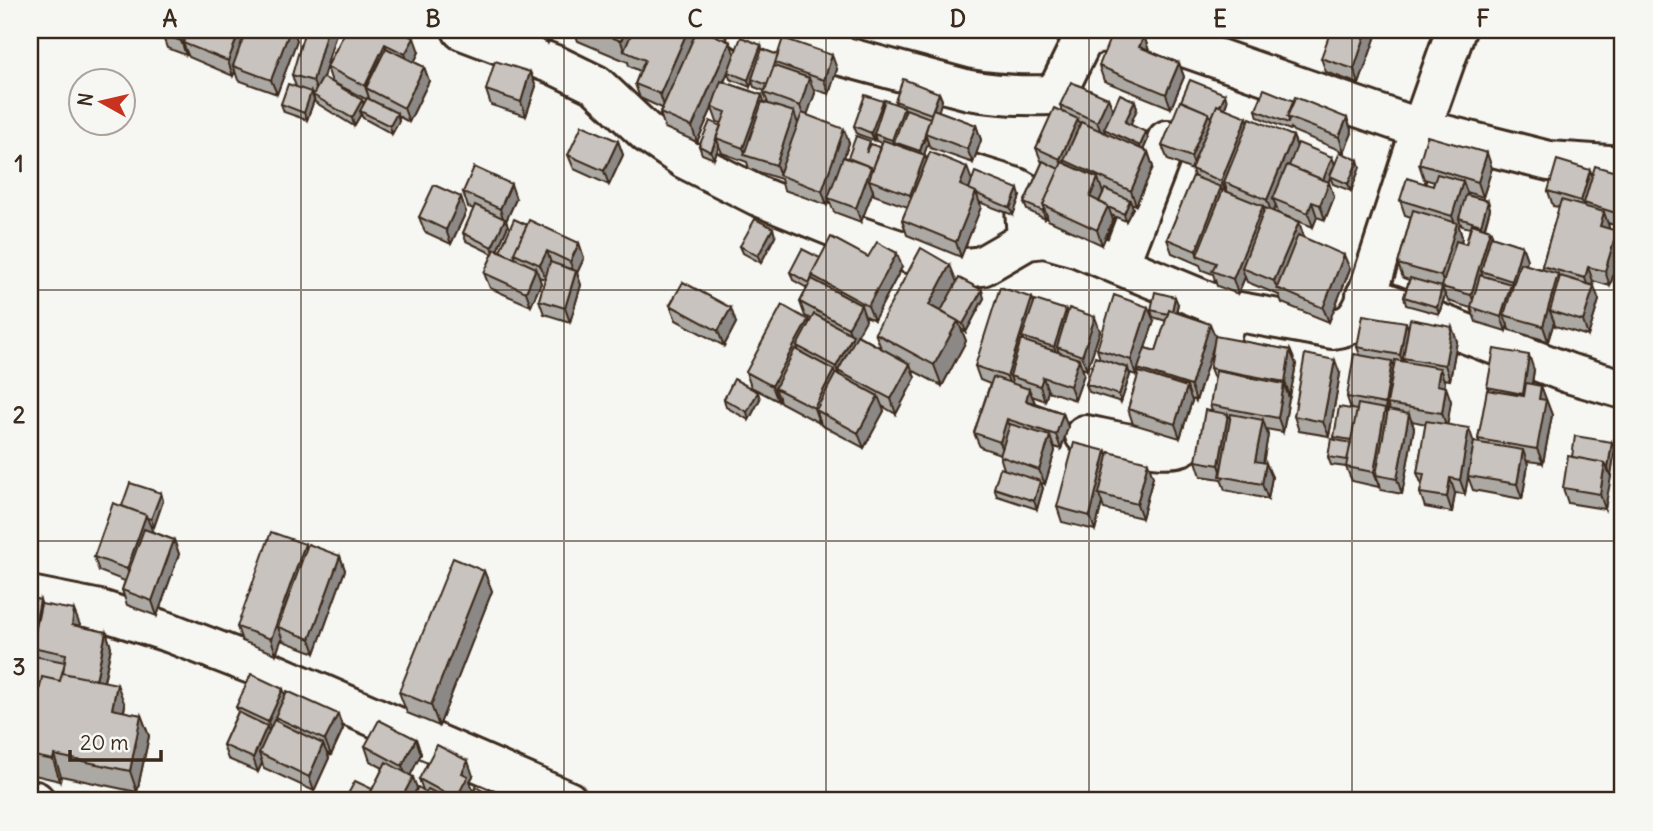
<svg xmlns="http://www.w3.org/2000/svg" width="1653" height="831" font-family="Delius,sans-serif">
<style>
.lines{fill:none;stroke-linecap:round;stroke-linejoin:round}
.minor-casing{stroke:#3b2a1e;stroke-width:44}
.minor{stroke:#f6f6f2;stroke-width:38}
.wall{fill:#aca8a3;stroke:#3b2a1e;stroke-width:2;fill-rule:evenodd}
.shaded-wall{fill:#8c8885;stroke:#3b2a1e;stroke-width:2}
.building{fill:#c8c3be;stroke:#3b2a1e;stroke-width:2}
.grid{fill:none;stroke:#3b2a1e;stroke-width:2;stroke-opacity:0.55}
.neatline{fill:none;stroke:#3b2a1e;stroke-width:2.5}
.grid-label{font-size:23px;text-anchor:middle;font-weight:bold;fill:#3b2a1e}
</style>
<rect width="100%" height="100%" fill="#f6f6f2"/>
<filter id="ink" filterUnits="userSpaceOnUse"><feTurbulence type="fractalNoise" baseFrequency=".0143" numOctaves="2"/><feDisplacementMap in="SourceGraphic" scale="14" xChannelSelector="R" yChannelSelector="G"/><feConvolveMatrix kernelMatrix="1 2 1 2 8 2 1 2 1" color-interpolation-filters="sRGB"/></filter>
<g filter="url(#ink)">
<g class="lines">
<g class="minor-casing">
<path id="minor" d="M462,30L555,65L596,85L647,133L685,159L758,196L846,232L956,269L982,266L1027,240L1045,238L1079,248L1119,265
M745,30L969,90C998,95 1023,96 1052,95L1061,84L1082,41L1095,33L1129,32L1167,41L1421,129L1456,30
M1167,140L1119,265L1228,310L1333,329C1350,327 1357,320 1364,305L1421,129L1549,161L1623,166
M927,160L1017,188L1024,192L1027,240
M1366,295L1568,373L1623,389
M1085,435C1107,439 1161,453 1180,446C1190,442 1193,433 1197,425L1228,310
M30,596L100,610L171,633L259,667L568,801
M30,800L35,801"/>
</g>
<use href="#minor" class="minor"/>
</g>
<path class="wall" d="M163,30H293L297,40L277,94L238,80L235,71L233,76L189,57L187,53L186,55L167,48L162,34Z
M346,30L419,52L414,62L424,67L429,81L409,122L398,116L399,121L392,134L363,118L361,114L354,126L315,102L313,95V94L312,93L314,100L307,120L284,112L281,104L296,87L292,75L323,78L362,100L364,104L366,99L332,82L327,67Z
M532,30H554L548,43L535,37Z
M574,30H703L735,54L761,45L762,49L778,55L837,69L829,94L813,89L815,93L807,115L849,143L844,157L848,158L871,144L881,148L882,143L876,141L875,137L874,140L857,134L854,126L883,101L884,105L896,104L895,101L939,93L942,100L938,111L976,125L981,140L973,163L930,148L928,143L924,155L927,159L972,180L1020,196L1013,215L979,202L981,207L961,257L907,235L902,220L908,207L874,195L873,191L861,222L834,212L829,200L827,205L784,190L781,179L749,169L747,162L722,153L719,146L714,159L702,154L699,146L721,126L722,123L717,122L712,108L697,142L665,128L660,113L662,108L640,98L635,84L640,71L629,66L628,62L578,41ZM728,73L730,79L750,87L752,81L754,87L765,91L764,93L768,103L764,102L762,95L724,82Z
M1378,30L1359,84L1326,72L1321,58Z
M1144,36L1149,51L1179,63L1184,77L1171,108L1104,81L1099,66Z
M530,72L536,86L526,116L491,105L486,90Z
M1108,98L1113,110L1135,101L1137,109L1130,125L1148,139L1143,150L1148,152L1153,167L1136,205L1131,203L1133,208L1126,221L1111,215L1113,220L1102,245L1048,220L1047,216L1045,219L1027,210L1024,203L1042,163L1036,148L1062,111L1060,105Z
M1294,101L1347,118L1352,133L1344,152L1293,131L1291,128L1290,130L1258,117L1256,110Z
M1227,102L1225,108L1248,121L1293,136L1297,146L1332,157L1335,165L1360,167L1351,191L1333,184L1330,177L1328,182L1334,197L1325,220L1317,217L1313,227L1278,213L1276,206L1273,212L1299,222L1303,238L1350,269L1329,322L1282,303L1279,295L1247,282L1245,277L1238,294L1217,286L1213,274L1202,270L1200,265L1172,253L1167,239L1194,176L1192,170L1168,160L1162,146Z
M618,141L623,155L609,185L574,169L568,155Z
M1419,164L1492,168L1483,197L1467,192L1468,195L1488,201L1490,209L1485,228L1490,230L1493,237L1522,246L1527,260L1526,265L1543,270L1542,266L1559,207L1553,206L1548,191L1592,175L1623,174V228L1608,223L1609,229L1622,245L1610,286L1593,281L1592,285L1599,300L1588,336L1555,326L1554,322L1548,341L1509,330L1508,325L1506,331L1476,322L1471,308L1448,301L1443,290L1445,295L1439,314L1406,305L1404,297L1409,280L1403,278L1398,264L1411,217L1405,215L1400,200L1433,186L1434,182L1424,179ZM1460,222L1462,226L1470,228L1466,244L1461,243L1462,237L1459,227Z
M463,192L516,199L506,221L508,226L497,250L500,251L527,225L579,243L584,258L577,273L581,285L570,322L544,314L539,300L545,279L539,277L541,283L531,306L490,288L484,273L493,254L466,241L463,233L474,209L468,207Z
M461,197L466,212L451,244L425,232L419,217Z
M775,236L761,263L743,253L740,246Z
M868,257L902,267L874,320L864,315L866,320L857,335L881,348L875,333L957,282L984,298L966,332L961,329L966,341L942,386L912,370L915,378L896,414L882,406L884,411L864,448L821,425L820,421L819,423L780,402L779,398L778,401L751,387L746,372L809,323L811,319L805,316L800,302L807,288L793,280L790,272L820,258Z
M1032,298L1034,302L1067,314L1100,331L1087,370L1082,368L1084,374L1075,400L1048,391L1045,401L1032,396L1035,403L1063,413L1068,427L1061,449L1054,447L1055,451L1045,484L1041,483L1043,488L1037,509L997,496L994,488L1004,469L1000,456V454L980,447L974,433L990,384L980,380L975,366Z
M1178,304L1176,313L1215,337L1290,350L1296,364L1290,396H1288L1289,398L1283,432L1266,429L1268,435L1263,462L1272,477L1268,499L1225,490L1221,479L1201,476L1196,461L1212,411L1210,405L1215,381L1210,368L1214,343L1196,401L1191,399L1192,401L1180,438L1133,424L1128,409L1139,373L1138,369L1136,375L1130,373V375L1121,402L1089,392L1086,384L1100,359L1097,349L1154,321L1145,348L1156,351L1166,321L1153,317L1151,310Z
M670,305L736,323L724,346L676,320Z
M1408,329L1457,341L1450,380L1443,379L1445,383L1444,387L1451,401L1447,424L1474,442L1480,443L1478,439L1489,390L1487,387L1534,370L1532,384L1541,386L1552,415L1543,463L1527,461L1528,465L1522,499L1473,490L1468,477L1465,494L1455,493L1452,512L1425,507L1420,493L1422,485L1417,473L1426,424L1412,421L1414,428L1402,494L1381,490L1380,485L1379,487L1352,481L1346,467L1331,465L1328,457L1335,440L1334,437L1351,409L1347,397L1360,355L1357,347Z
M1340,374L1329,436L1299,431L1294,416Z
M724,399H760L749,420L726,407Z
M1615,449L1605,509L1568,503L1563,488L1572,457Z
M1106,451L1108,456L1153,477L1142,518L1104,509L1102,503L1095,530L1062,522L1057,507Z
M161,493L163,501L154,527L150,525L151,531L174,540L179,554L157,616L127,605L122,590L125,581L99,571L94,557Z
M305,544L306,548L340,556L345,570L315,653L283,641L282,638L276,654L242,641L237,627Z
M484,571L492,591L439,726L407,713L399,692Z
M30,598L40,600L41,604L80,625L79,626L106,632L111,647L104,682L125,705L124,712L141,715L149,736L137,792L61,776L60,781L34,775L33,772L30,784Z
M283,689L285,695L343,729L331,755L327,753L329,758L314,791L264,768L262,763L258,772L228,759L223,745L238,712L236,707Z
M416,739L421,754L410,775L417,788L423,790L419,779L473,776L470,781L473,791L468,801H351L348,794L372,790L383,768L370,761L365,746Z"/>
<path class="shaded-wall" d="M185,30H196L183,43L187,53L186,55L181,41Z
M240,30H251L233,66L235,71L233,76L228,61Z
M290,30H293L297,40L277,94L271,80Z
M327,30H337L318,95L313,81Z
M548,30H554L548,43L546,35Z
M626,30H642L624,51L621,41Z
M688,30H698L665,109L660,94Z
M1367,30H1378L1359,84L1354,69Z
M1144,36L1149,51L1139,47Z
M414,38L419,52L411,69L405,54Z
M730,42L735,56L697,142L692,127Z
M385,44L391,59L366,88L370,101L365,86Z
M761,45L763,52L752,79V81L750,87L748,80Z
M832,55L837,69L829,94L824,80Z
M1179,63L1184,77L1171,108L1166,94Z
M424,67L429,81L409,122L404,108Z
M530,72L536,86L526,116L521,102Z
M809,78L815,93L805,121L800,106Z
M311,92L314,100L307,120L304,113Z
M939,93L942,100L935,122L932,114Z
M1225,94L1227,102L1218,125L1215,118Z
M762,95L767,110L746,155L743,148Z
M1108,98L1114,113L1104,129L1105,132L1103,137L1097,122Z
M362,100L365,108L360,111L361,114L354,126L352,118Z
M883,101L885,109L874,134L875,137L874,140L871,133Z
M1135,101L1137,109L1128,130L1125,122Z
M904,107L907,115L894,142L895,148L892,140Z
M794,112L799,127L780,175L776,165Z
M397,113L399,121L392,134L390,126Z
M1209,113L1215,128L1197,172L1191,157Z
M1247,117L1252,131L1224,182L1228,193L1227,195L1221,181Z
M1347,118L1352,133L1344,152L1339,137Z
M1078,119L1083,133L1064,160L1067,169L1065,173L1060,159Z
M976,125L981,140L973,163L967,149Z
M844,129L849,143L827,205L822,191Z
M1146,132L1148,139L1142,153L1140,146Z
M926,136L928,143L923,158L920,151Z
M1293,136L1298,150L1273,199L1276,206L1272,215L1267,200Z
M717,139L719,146L714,159L711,152Z
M618,141L623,155L609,185L604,171Z
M1148,152L1153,167L1136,205L1131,191Z
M1487,153L1492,168L1483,197L1478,182Z
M925,155L930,170L916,210L910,195Z
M1332,157L1335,165L1325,190L1322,182Z
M1358,160L1360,167L1351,191L1348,184Z
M871,167L876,181L869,180L873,191L861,222L856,208Z
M967,167L972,181L965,200L960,185Z
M1590,170L1596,184L1584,203L1588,212L1587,215L1581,201Z
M1098,178L1103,193L1095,211L1090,197Z
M1463,181L1468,195L1459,218L1460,222L1459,227L1462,237L1447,288H1445L1441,276L1456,226L1452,216Z
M1329,182L1334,197L1325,220L1320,205Z
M511,184L516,199L506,221L508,226L495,255L492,247L504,221L500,209Z
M1221,187L1226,202L1198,256L1196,251Z
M1018,189L1020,196L1013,215L1010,208Z
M976,192L981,207L961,257L956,242Z
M461,197L466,212L451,244L446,230Z
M1130,200L1133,208L1126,221L1124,214Z
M1623,200V224L1619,214Z
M1488,201L1490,209L1483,232L1481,225Z
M1312,202L1317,217L1313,227L1308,213Z
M1108,206L1113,220L1102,245L1097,230Z
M1263,206L1268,220L1242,268L1245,277L1238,294L1233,279Z
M1044,208L1047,216L1045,219L1043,211Z
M1604,212L1609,227L1605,240L1600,226Z
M1299,222L1304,237L1282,290L1277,289L1274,281Z
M773,228L775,236L761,263L758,256Z
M1490,230L1495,244L1481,271L1485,281L1477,310L1471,295Z
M1617,231L1622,245L1610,286L1605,271Z
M579,243L584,258L577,273L581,285L570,322L565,308L575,275L570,262Z
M1522,246L1527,260L1517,295L1512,281Z
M547,251L552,266L546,280L540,265Z
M897,253L902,267L874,320L868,306Z
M1344,255L1350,269L1329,322L1323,308Z
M950,265L958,285L943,313L929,305Z
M1588,267L1593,281L1590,293L1585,278Z
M536,268L541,283L531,306L526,292Z
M1558,274L1563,289L1550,311L1554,322L1548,341L1543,326Z
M1511,284L1516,298L1504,315L1508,325L1506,331L1501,317Z
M1594,286L1599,300L1588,336L1583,321Z
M1442,287L1445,295L1439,314L1437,307Z
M982,290L984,298L966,332L963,324Z
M1175,297L1178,304L1173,323L1171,315Z
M1032,298L1038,312L1022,337L1026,347L1010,376L1014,387L1012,391L1007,377Z
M861,305L866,320L838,371L841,382L836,367L852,338L848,328Z
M1148,307L1154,321L1136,375L1131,360Z
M731,308L736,323L724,346L718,331Z
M1066,310L1071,325L1057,347L1061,358L1059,361L1054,347Z
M1095,317L1100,331L1087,370L1082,356Z
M808,320L813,334L797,346L801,357L775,388L779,398L778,401L772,386Z
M958,321L966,341L942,386L934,365Z
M1406,322L1411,337L1403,358L1406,366L1405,369L1400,355Z
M1210,324L1216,338L1196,401L1191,386Z
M1452,327L1457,341L1450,380L1445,365Z
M1290,350L1296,364L1290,396L1285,382Z
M1529,355L1534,370L1528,408L1523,394Z
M1079,359L1084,374L1075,400L1070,386Z
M1335,360L1340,374L1329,436L1323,422Z
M1392,361L1397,375L1387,404L1391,413L1390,418L1385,404Z
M910,364L915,378L896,414L891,399Z
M1128,368L1130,375L1121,402L1119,395Z
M1440,368L1445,383L1442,400L1437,385Z
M834,370L839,384L816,410L820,421L819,423L814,408Z
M1043,377L1048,391L1045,401L1040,386Z
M1284,384L1289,398L1283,432L1278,418Z
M1541,386L1552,415L1543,463L1537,449L1539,399Z
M1187,387L1192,401L1180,438L1175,424Z
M1446,387L1451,401L1447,428L1442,413Z
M1029,389L1035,403L1026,401Z
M758,392L760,399L749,420L747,412Z
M878,396L884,411L864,448L858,433Z
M1385,409L1391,424L1376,475L1380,485L1379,487L1374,472Z
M1063,413L1068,427L1061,449L1056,435Z
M1228,414L1234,429L1223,477L1219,465Z
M1409,414L1414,428L1402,494L1397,479Z
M1007,419L1013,433L1005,456L1000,442Z
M1263,420L1268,435L1261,475L1255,461Z
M1469,428L1474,443L1465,494L1460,480Z
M1050,436L1055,451L1045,484L1039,470Z
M1612,442L1615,449L1611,476L1608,468Z
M1523,450L1528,465L1522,499L1517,484Z
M1106,451L1112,465L1099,494L1102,503L1095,530L1090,516Z
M1148,462L1153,477L1142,518L1137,504Z
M1266,463L1272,477L1268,499L1262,484Z
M1605,463L1611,477L1605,509L1600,494Z
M1450,478L1455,493L1452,512L1447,497Z
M1040,481L1043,488L1037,509L1034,501Z
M161,493L163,501L154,527L151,519Z
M146,515L152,530L132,584L127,569Z
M174,540L179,554L157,616L152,601Z
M305,544L310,559L278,627L282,638L276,654L271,639Z
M340,556L345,570L315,653L310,639Z
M484,571L492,591L439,726L431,705Z
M40,600L45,615L34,648L32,640Z
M74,610L80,625L77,639L72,625Z
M106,632L111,647L101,695L96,681Z
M33,649L35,657L30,685V664Z
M117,684L125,705L119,730L112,709Z
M283,689L288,704L275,717L278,726L274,737L268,722Z
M338,714L343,729L331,755L325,740Z
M141,715L149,736L137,792L130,771Z
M267,726L272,740L259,753L262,763L258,772L253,758Z
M416,739L421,754L408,780L402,766Z
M323,744L329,758L314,791L309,777Z
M54,755L61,776L60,781L53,760Z
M468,761L473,776L470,781L473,791L468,801H457L456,799L462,773Z
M30,764L33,772L30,784Z
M413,777L418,791L413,801H400Z"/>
<path class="building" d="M163,30H185L181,41L162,34Z
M189,30H240L228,61L183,43Z
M246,30H290L271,80L233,66Z
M305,30H327L313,81L292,75Z
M346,30H397L414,38L405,54L385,44L365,86L327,67Z
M532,30H548L546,35Z
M593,30H626L621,41Z
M633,30H688L660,94L635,84L645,60L624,51Z
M697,30H703L730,42L692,127L660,113Z
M1113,30H1128L1144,36L1139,47L1179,63L1166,94L1099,66Z
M1331,30H1367L1354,69L1321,58Z
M741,37L761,45L748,80L728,72Z
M783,38L832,55L824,80L775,63Z
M386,48L424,67L404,108L366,88Z
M762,49L778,55L767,85L752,79Z
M495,61L530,72L521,102L486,90Z
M774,66L809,78L800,106L764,93Z
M323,77L362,100L352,118L313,95Z
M903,79L939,93L931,114L895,101Z
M1190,80L1225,94L1220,106L1217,105L1212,117L1210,116L1209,113L1181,101Z
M721,81L762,95L743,148L716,138L726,112L712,107Z
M1071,82L1108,98L1097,122L1060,105Z
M288,84L311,92L304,113L281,104Z
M1264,89L1294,101L1287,117L1289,120L1288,123L1256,110Z
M1120,94L1135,101L1125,122L1146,132L1140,146L1104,129Z
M865,95L883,101L871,133L854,126Z
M1295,97L1347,118L1339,137L1287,117Z
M367,98L397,113L390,126L360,111Z
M885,100L904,107L892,140L874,134Z
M1180,101L1209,113L1191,157L1162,146Z
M762,102L794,112L776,165L744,155Z
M1217,105L1247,117L1221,181L1191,169Z
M1054,108L1078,119L1060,159L1036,148Z
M906,109L930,118L920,151L894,142Z
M933,109L976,125L967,149L925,133Z
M802,113L844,129L822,191L779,175Z
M1250,118L1293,136L1267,200L1224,182Z
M710,121L721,126L711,152L699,146Z
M1081,122L1148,152L1131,191L1064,160Z
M582,125L618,141L604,171L568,155Z
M856,136L870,141L866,153L871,144L881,148L872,171L871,167L848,158Z
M1427,136L1487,153L1478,182L1419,164Z
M883,140L925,155L910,195L869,180Z
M1298,143L1332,157L1323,180L1289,166Z
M930,152L967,167L960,185L976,192L956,242L902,220Z
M1340,152L1358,160L1348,184L1330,176Z
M843,157L871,167L856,208L828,198Z
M1557,160L1590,170L1581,201L1548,191Z
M1043,161L1059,169L1043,205L1044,208L1043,211L1024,203Z
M1062,162L1098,178L1090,197L1108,206L1097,230L1043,205Z
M1287,165L1329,182L1320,205L1312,202L1308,213L1273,199Z
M1595,166L1623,174V200L1619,214L1584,203Z
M474,167L511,184L500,209L463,192Z
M975,172L1018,189L1010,208L977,194L976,192L969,189Z
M1437,174L1463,181L1452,216L1400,200L1407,178L1433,186Z
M1193,176L1221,187L1196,251L1167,239Z
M434,185L461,197L446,230L419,217Z
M1105,189L1130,200L1124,214L1108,207V206L1099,202Z
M1223,190L1263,206L1233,279L1212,271L1216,263L1197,255Z
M1466,195L1488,201L1481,225L1459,218Z
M1561,200L1604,212L1600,226L1617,231L1605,271L1588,267L1585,278L1542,266Z
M475,205L505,219L492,247L463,233Z
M1265,208L1299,222L1274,281L1242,268Z
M1413,210L1457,223L1441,276L1398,264Z
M514,219L527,225L514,253L515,254L514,258L500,251Z
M755,219L773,228L758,256L740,246Z
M529,220L579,243L570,262L547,251L540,265L514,253Z
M1472,224L1490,230L1471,295L1442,287L1456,241L1466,244Z
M1298,235L1344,255L1323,308L1277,288Z
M1491,236L1522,246L1512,281L1481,271Z
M831,237L868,257L877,242L897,253L868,306L811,275Z
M921,248L950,265L929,305L958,321L934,365L875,333Z
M495,249L536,268L526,292L484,273Z
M802,249L820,258L811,275H813L809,283L790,272Z
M550,262L576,271L565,308L539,300Z
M1520,263L1558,274L1543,326L1504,315Z
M1480,275L1511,284L1501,317L1471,307Z
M1560,276L1594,286L1583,321L1550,311Z
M959,278L982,290L963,324L941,311Z
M1410,278L1442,287L1437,307L1404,297Z
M812,279L861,305L848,328L800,302Z
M683,282L731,308L718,331L670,305Z
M1000,287L1032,298L1007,377L975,366Z
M1155,292L1175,297L1172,311L1169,310L1168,314L1151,310Z
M1114,295L1148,307L1131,360L1097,349Z
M1035,300L1066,310L1054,347L1022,337Z
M782,305L808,320L772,386L746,372Z
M1069,308L1095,317L1082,356L1057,347Z
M1169,310L1210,324L1191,386L1138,369L1145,348L1156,351Z
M814,314L853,335L836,367L797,346Z
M1363,315L1406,322L1400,355L1357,347Z
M1410,319L1452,327L1445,365L1403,358Z
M857,335L910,364L891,399L838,371Z
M1215,336L1290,350L1285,382L1210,368Z
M1021,340L1079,359L1070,386L1043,377L1040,386L1010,376Z
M1623,341V351L1620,350Z
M795,349L834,370L814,408L775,388Z
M1494,349L1529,355L1523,394L1487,387Z
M1305,354L1335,360L1323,422L1294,416Z
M1354,354L1392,361L1385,404L1347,397Z
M1095,357L1128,368L1119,395L1086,384Z
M1395,360L1440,368L1437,385L1446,387L1442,413L1387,404Z
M1216,371L1284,384L1278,418L1210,405Z
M1139,372L1187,387L1175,424L1128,409Z
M836,373L878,396L858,433L816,410Z
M993,377L1029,389L1026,401L1063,413L1056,435L1007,419L1000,442L974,433Z
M734,379L758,392L747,412L724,399Z
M1526,383L1541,386L1539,399L1546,400L1537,449L1478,439L1487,390L1524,396Z
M1358,404L1385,409L1374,472L1346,467Z
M1339,407L1357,410L1351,440L1334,437Z
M1205,410L1228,414L1219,465L1196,461Z
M1388,410L1409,414L1397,479L1376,475Z
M1231,414L1263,420L1255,461L1266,463L1262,484L1220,476Z
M1426,421L1469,428L1460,480L1450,478L1447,497L1420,493L1424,474L1417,473Z
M1010,424L1050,436L1039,470L1000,456Z
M1575,436L1612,442L1608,468L1605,463L1572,457Z
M1331,439L1351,443L1347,460L1328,457Z
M1474,442L1523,450L1517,484L1468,476Z
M1074,443L1106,451L1090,516L1057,507Z
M1109,452L1148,462L1137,504L1099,494Z
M1568,456L1605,463L1600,494L1563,488Z
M1000,468L1040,481L1034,501L994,488Z
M130,483L161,493L151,519L147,518L146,515L122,506Z
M113,503L146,515L127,569L94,557Z
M144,529L174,540L152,601L122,590Z
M271,532L305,544L271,639L237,627Z
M308,544L340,556L310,639L278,627Z
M453,558L484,571L431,705L399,692Z
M30,598L40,600L32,640H30Z
M41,604L74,610L72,625L106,632L96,680L63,673L66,654L32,647Z
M30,648L33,649L30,664Z
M34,656L65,662L60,681L42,677L40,687L30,685V677Z
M62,673L117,684L112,709L141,715L130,771L54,755L53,760L30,755V736L42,677L60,681Z
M251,674L283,689L268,722L236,707Z
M30,689L39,691L35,713L30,712Z
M287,691L338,714L325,740L275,717Z
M30,712L35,713L30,736Z
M238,712L267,726L253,758L223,745Z
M274,720L323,744L309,777L259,753Z
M379,720L416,739L402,766L365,746Z
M437,745L468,761L462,773L468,776L456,799L419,779Z
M386,762L413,777L400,801H375L368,798Z
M355,781L372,789L365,801H363L348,794Z
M418,787L426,792L421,801H410Z
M476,787L492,796L490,801H469Z
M428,789L451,801H421Z"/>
</g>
<path class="grid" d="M301,30V801M564,30V801M826,30V801M1089,30V801M1352,30V801M30,290H1623M30,541H1623"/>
<rect width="1653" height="831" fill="none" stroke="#f6f6f2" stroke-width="77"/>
<g transform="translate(102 102) rotate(278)"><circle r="33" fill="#f6f6f2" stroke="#aba49d" stroke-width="2"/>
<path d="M0-5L12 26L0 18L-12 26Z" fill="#c8321e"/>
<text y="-10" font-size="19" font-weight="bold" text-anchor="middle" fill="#3b2a1e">N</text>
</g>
<path d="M70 750v10h91v-10" fill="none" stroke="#3b2a1e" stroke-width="3.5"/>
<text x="80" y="750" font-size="21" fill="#3b2a1e" stroke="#f6f6f2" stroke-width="5" paint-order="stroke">20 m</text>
<rect x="38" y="38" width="1576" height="754" class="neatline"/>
<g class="grid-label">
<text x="170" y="27">A</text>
<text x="433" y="27">B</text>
<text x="695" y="27">C</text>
<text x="958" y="27">D</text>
<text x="1220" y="27">E</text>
<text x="1483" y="27">F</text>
<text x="19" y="172">1</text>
<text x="19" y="423">2</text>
<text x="19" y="675">3</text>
</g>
</svg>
